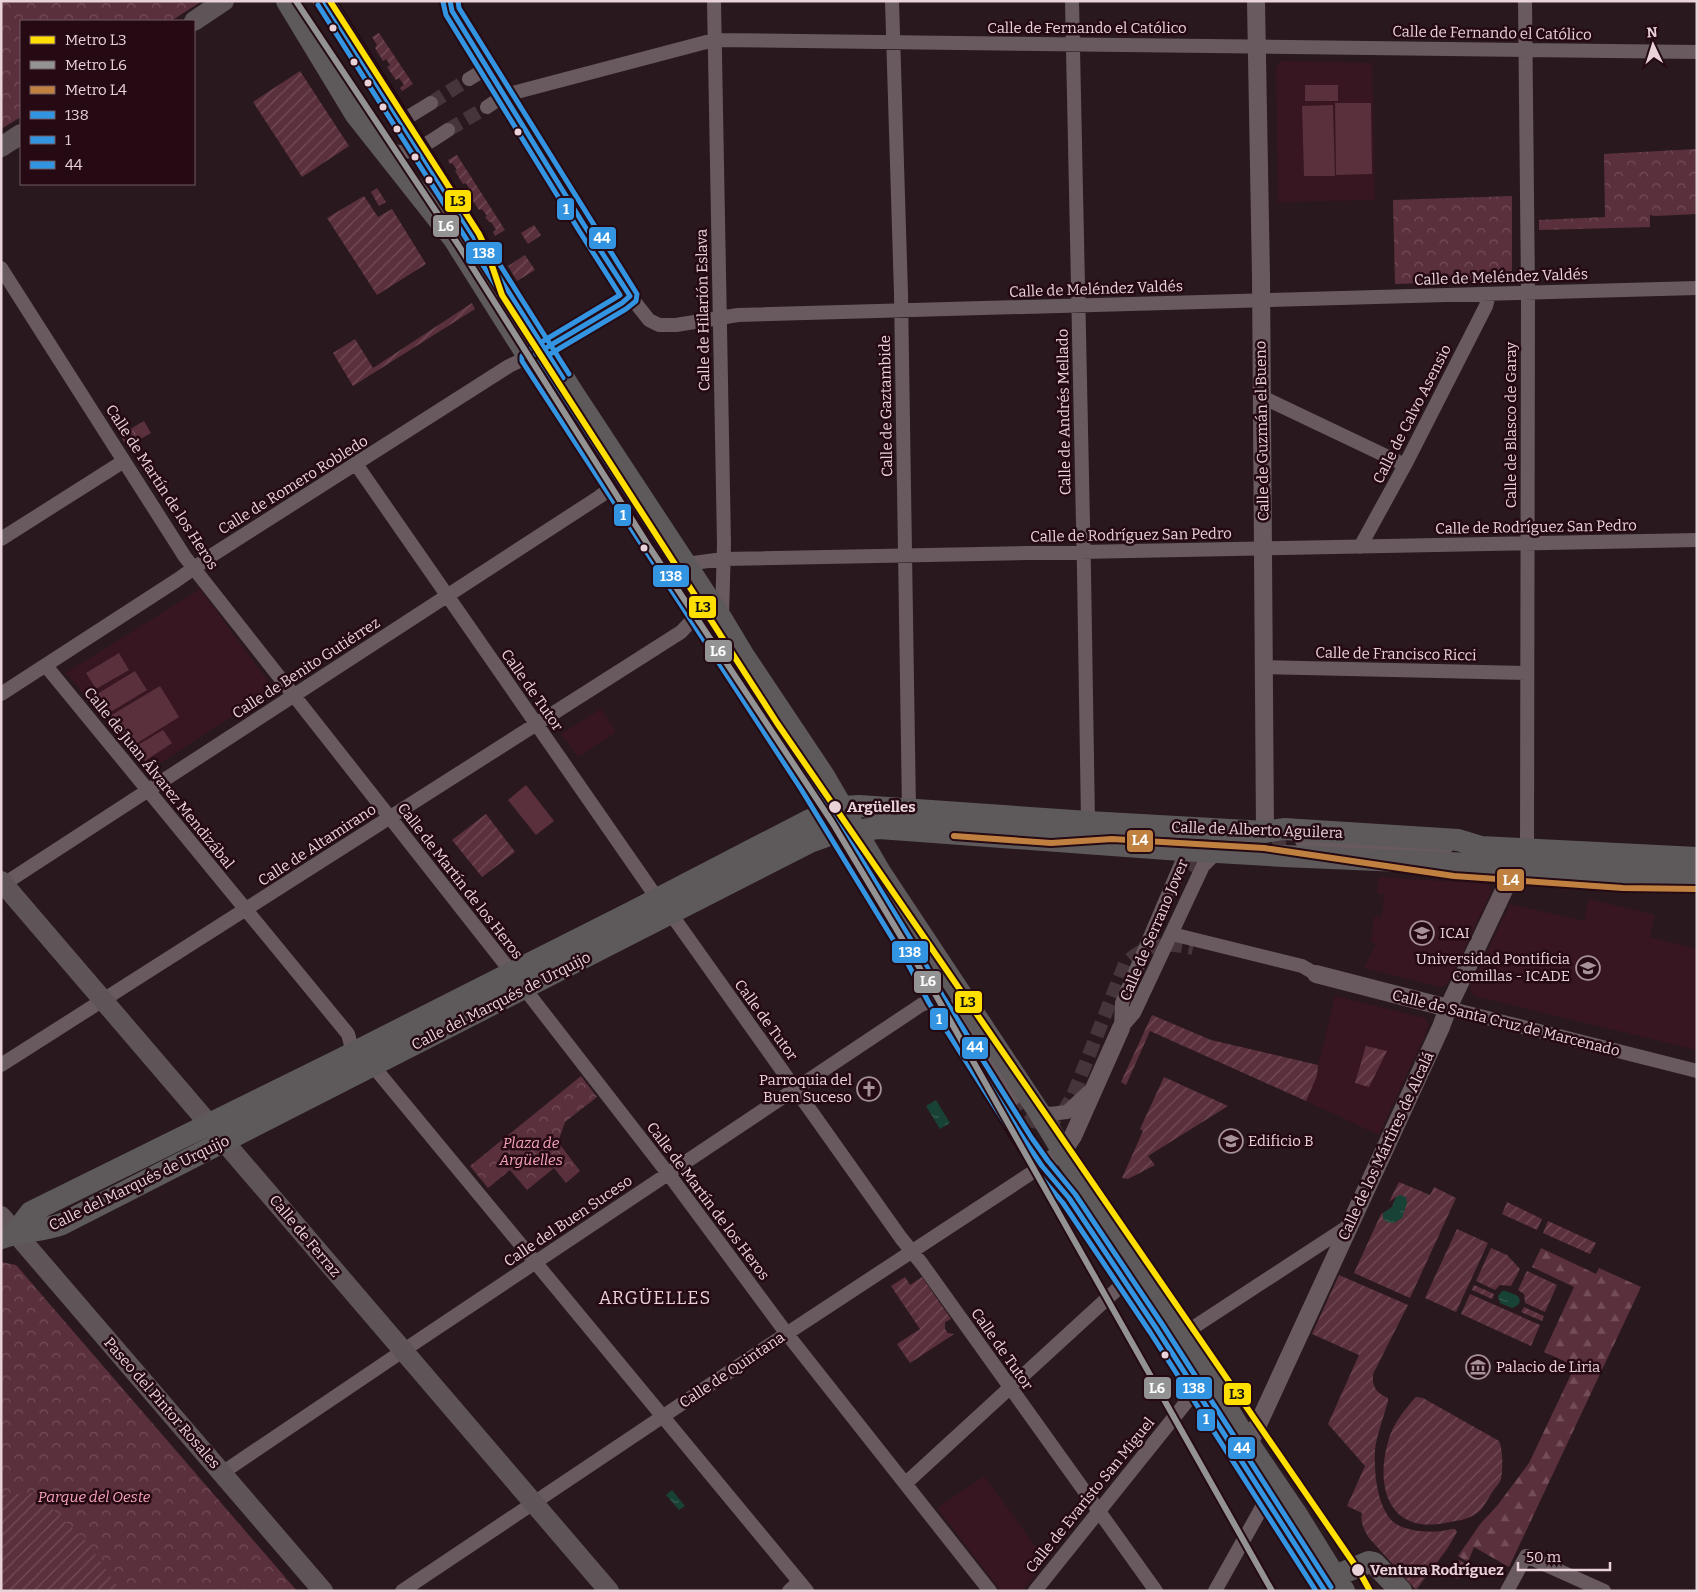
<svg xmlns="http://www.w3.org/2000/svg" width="1698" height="1592" font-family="Bitter,serif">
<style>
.built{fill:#371621}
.forest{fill:url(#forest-firs)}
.park{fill:url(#park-crowns)}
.garden{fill:url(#garden-furrows)}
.pitch{fill:#5b303d}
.water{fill:url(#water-ripples)}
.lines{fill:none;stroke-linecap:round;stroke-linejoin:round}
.minor-tunnel{stroke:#46353a;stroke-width:14;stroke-dasharray:14 7;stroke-linecap:butt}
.minor{stroke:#685a5f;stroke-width:14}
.tertiary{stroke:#685a5f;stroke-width:18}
.secondary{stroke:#5f5559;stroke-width:20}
.primary{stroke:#5e5a5b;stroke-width:22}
.bus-1-casing{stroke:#250913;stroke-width:9}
.bus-2-casing{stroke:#250913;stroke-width:9}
.bus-3-casing{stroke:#250913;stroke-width:9}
.bus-1{stroke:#3394e2;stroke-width:5}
.bus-2{stroke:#3394e2;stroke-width:5}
.bus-3{stroke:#3394e2;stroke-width:5}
.metro-1-casing{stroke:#250913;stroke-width:10}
.metro-2-casing{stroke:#250913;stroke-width:10}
.metro-3-casing{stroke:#250913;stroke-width:10}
.metro-1{stroke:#ffdf00;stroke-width:6}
.metro-2{stroke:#939393;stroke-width:6}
.metro-3{stroke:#c08040;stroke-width:6}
.bus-dot{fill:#e9d3d9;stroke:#250913;stroke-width:2}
.labels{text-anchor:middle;stroke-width:5;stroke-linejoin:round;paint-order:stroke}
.street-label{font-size:15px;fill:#e9d3d9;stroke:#250913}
.stop-label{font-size:15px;font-weight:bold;fill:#e9d3d9;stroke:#250913;text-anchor:start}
.poi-label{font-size:15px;fill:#e9d3d9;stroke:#250913;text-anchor:start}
.park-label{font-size:15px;font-style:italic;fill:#f6a3ba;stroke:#250913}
.quarter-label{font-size:18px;letter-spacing:1px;fill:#e9d3d9;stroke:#250913}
.line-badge{stroke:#250913;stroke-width:2}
.badge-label{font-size:14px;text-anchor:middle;font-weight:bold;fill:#fff}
.pale-badge-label{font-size:14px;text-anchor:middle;font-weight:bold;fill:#111}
</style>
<defs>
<pattern id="forest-firs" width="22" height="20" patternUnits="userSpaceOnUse" patternTransform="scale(1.25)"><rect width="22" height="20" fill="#5b303d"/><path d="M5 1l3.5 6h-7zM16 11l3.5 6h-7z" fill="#734d58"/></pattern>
<pattern id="park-crowns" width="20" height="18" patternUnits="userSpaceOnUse" patternTransform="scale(1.25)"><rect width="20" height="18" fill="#5b303d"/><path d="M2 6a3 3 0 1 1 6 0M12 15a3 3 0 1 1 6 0" fill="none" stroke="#734d58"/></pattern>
<pattern id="garden-furrows" width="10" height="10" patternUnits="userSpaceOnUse" patternTransform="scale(1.25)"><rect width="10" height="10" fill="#5b303d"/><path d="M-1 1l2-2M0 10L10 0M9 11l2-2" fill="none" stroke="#734d58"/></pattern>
<pattern id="water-ripples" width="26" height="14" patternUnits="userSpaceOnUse" patternTransform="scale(1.25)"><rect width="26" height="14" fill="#184235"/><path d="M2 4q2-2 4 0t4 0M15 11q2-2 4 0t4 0" fill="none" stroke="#3a5c52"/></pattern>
</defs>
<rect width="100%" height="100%" fill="#29191e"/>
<path class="built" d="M1281,61L1372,63L1375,200L1278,202L1276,67Z
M200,589L274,689L148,771L66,673Z
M601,709L616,732L578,757L561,734Z
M1379,877L1488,884L1492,890L1448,984L1441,987L1364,968L1376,944L1371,942L1374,917L1382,916L1384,894L1377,893Z
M1589,899L1655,915L1650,937L1697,949V1050L1474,996L1470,987L1510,904L1584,921Z
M1335,996L1425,1018L1429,1026L1379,1135L1306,1101L1317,1076L1319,1062Z
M984,1476L1046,1561L1022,1591H1001L937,1508Z"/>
<path class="forest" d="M1541,1248L1596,1274L1599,1268L1641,1287L1509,1567L1474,1547L1468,1562L1458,1556L1481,1523L1497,1506L1529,1463L1575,1366L1544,1352L1574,1287L1532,1267Z"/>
<path class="park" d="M1,1H202L171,21H21V117L1,129Z
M1697,149V214L1655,216L1650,215V227L1539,230V220L1605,217L1604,154Z
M1512,196V277L1509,280L1395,284L1393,200Z
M144,421L151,433L127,447L120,435Z
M581,1076L597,1097L565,1122L558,1142L580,1171L566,1183L554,1168L527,1190L510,1170L488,1188L470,1166Z
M1,1262L16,1265L297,1591H1Z"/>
<path class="garden" d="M379,33L413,84L402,91L400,88L404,85L399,78L396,80L387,67L390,65L386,59L383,61L375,48L377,45L372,37Z
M300,71L349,146L302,177L253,102Z
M457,155L505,230L495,236L493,232L496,230L491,222H489L485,217L487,216L482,209L479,210L467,192L470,190L466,183L463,184L455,171L457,170L452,163L450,164L448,160Z
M377,188L386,202L379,206L371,192Z
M364,196L378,217L392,209L426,264L377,295L327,218Z
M534,225L541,235L528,244L521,233Z
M525,255L535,270L517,281L508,266Z
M472,303L475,309L353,386L333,353L355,339L373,368Z
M486,814L515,852L482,877L452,840Z
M1152,1015L1211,1040L1318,1065L1317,1076L1306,1101L1150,1031L1126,1085L1121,1082Z
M1366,1046L1387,1051L1369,1087L1355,1083Z
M1164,1077L1228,1106L1148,1156L1155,1165L1128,1179L1122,1178L1143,1131L1140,1129Z
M1399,1182L1430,1195L1434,1187L1456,1198L1410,1298L1354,1273L1381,1214L1383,1213V1215L1391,1223L1397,1221L1396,1197L1389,1202Z
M1507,1202L1542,1219L1537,1230L1502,1214Z
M1548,1221L1596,1243L1590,1254L1543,1233Z
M1457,1229L1488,1243L1456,1312L1425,1298Z
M1491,1248L1507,1255L1520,1269L1511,1286L1500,1285L1495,1290L1476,1281Z
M1527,1271L1557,1285L1545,1312L1525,1303L1524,1294L1518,1290Z
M1339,1275L1408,1305L1373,1374C1372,1387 1376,1393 1388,1398V1401C1384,1416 1377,1434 1375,1449C1374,1470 1376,1498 1388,1516C1398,1533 1435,1534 1452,1529H1455L1457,1532L1447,1549L1416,1590L1369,1538C1364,1530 1360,1522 1362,1513L1347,1506L1365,1466L1328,1424L1359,1355L1312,1334Z
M905,1277L910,1285L922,1277L951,1319L945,1322V1329L948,1333L954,1334L910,1363L897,1344L920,1329L891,1286Z
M1474,1285L1494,1294L1492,1299L1472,1290Z
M1470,1294L1540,1325L1531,1346L1461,1314Z
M1524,1307L1544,1316L1542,1321L1521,1312Z
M1416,1397L1423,1398L1499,1441C1503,1450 1503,1469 1501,1479C1500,1483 1495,1488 1493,1491C1488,1498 1484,1508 1477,1513C1468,1520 1455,1521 1445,1523C1389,1534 1375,1487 1388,1442C1392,1425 1404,1410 1416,1397Z
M33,1493L39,1496L85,1540L121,1591H1V1495Z
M1459,1560L1466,1564L1458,1579L1450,1575Z"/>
<path class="pitch" d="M1305,85H1338V101H1305Z
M1335,103H1371L1372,174L1336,175Z
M1333,105L1335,176H1304L1302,106Z
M119,653L129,670L96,689L86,673Z
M135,671L147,690L109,713L97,694Z
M160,686L179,717L131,747L110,716Z
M163,730L172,743L145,761L136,746Z
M526,785L554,821L536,835L508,800Z"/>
<path class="water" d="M936,1100L950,1123L940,1129L926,1106Z
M1400,1195L1406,1197L1407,1203L1402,1218L1394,1223L1386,1222L1383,1218V1213L1392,1207L1396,1197Z
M1502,1291H1506L1518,1296L1520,1301L1518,1305L1512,1308L1500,1303L1498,1296Z
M672,1490L685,1506L679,1510L666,1495Z"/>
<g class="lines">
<path class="minor-tunnel" d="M431,103L469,79
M448,130L487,107
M1230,843L1289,840
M1189,870L1199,858L1210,851
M1013,1099C1016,1104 1019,1111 1024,1116C1033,1125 1051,1123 1060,1115C1065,1111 1068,1103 1072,1098L1125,964C1146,943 1165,942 1193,948"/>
<path class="minor" d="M450,1L452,11L489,67L579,217L630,296L649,320L659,325H676L738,315L1697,288
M714,1L724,544L722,617
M892,1L901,294L909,810
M1072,1L1084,571L1088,822
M469,79L489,67
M487,107L505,95L714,40L1697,52
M400,122L431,103
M384,145C405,163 429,142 448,130
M1,268L185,557L524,988L673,1180L787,1334L990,1591
M1262,397L1405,465
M356,464L657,898L671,914L901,1238L922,1264L1156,1591
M1,539L124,461
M1360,547L1405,465L1486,306L1489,294
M682,568L686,564L723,559L1697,540
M46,666L348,1034L351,1045V1054
M1264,667L1526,673
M1,694L177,580L214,554L509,366L545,349L622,303L630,296
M1302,841L1445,850
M1524,855L1527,850L1528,292L1525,1
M1,886L599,497L618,483
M1172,934L1302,966L1316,974
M953,1007L1013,1099
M1448,1008L1697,1071
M1121,1028L1122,1003L1187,850L1193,849
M1121,1028L1134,1013L1203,866L1218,851
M1,1065L681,632L697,615
M373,1066L807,1591
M1039,1112L1050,1114L1067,1112L1094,1087
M1183,1336L1194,1327L1350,1225
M222,1473L422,1338L921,1005L935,999
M906,1483L1124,1283
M402,1591L777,1340L1042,1166
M789,1591L799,1582
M1035,1591L1200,1385
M1215,1591L1261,1509L1264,1496
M1507,1591L1526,1556L1604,1591"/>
<path class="tertiary" d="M1256,1L1261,277L1265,832
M1316,974L1448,1008
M1042,1166L1063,1151L1073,1136L1121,1028
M1249,1444L1441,1027L1448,1008L1505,888L1518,866"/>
<path class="secondary" d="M194,21L224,1
M1,147L21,134
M1,881L609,1591
M1,1216L323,1591"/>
<path class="primary" d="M287,1L356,115L454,239L529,358L807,785L915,960L935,999L1025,1141L1042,1166L1069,1198L1156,1328L1325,1591
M324,1L573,393L721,618L742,653L824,776L880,872L1039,1112L1079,1178L1183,1336L1249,1444L1297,1515L1344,1591
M15,1233L31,1212L341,1059L634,911L808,821L842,807L859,806L1088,822L1265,832L1284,829L1458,840L1481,847L1697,858
M1,1238C21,1231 42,1231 62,1224L810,842L835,833L879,828L1167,849L1284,856L1518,866L1697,879
M1326,1587L1329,1580L1335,1576L1369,1562L1374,1563L1401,1591"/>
<g class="bus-1-casing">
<path id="bus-1" d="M324,1L563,378
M450,1L452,11L584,225L630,296L622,303L529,358L807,785L915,960L935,999L1025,1141L1042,1166L1069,1198L1156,1328L1325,1591"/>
</g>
<g class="bus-2-casing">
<path id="bus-2" d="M443,2L446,15L578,229L620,295L525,352L522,356V361L801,789L908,964L929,1003L1019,1145L1036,1171L1063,1203L1150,1332L1316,1591
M318,5L557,382"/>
</g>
<g class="bus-3-casing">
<path id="bus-3" d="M333,1L569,374
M458,1L459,8L637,294L636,301L626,309L540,360L813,781L921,956L942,995L1031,1137L1048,1161L1075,1194L1162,1324L1331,1587"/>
</g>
<use href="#bus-1" class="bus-1"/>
<use href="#bus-2" class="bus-2"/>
<use href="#bus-3" class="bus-3"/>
<g class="metro-1-casing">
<path id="metro-1" d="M330,1L479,234L487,251L502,295L777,723L1359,1571L1370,1591"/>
</g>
<g class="metro-2-casing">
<path id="metro-2" d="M296,1L459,246L650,548L832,822L934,992L1272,1591"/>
</g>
<g class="metro-3-casing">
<path id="metro-3" d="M954,836L1051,843L1112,839L1264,848L1454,876L1623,888L1697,889"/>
</g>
<use href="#metro-1" class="metro-1"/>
<use href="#metro-2" class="metro-2"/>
<use href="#metro-3" class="metro-3"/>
</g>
<defs>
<g id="university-ring" transform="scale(1.25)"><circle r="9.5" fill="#250913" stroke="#a69298" stroke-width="1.5"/><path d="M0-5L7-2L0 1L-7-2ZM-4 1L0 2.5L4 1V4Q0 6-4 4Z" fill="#a69298"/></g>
<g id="church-ring" transform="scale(1.25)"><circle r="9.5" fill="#250913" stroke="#a69298" stroke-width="1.5"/><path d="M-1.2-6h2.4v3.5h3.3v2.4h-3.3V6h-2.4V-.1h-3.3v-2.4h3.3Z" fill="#a69298"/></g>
<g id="museum-ring" transform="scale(1.25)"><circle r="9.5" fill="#250913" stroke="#a69298" stroke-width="1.5"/><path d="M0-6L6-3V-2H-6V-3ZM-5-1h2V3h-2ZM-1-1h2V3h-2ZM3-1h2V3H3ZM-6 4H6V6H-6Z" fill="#a69298"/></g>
</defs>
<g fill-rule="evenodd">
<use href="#university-ring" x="1422" y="933"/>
<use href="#university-ring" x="1588" y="968"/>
<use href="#church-ring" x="869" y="1089"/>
<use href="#university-ring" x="1231" y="1141"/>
<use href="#museum-ring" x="1478" y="1367"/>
</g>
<g class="bus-dot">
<circle cx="333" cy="28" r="4.5"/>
<circle cx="354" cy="62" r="4.5"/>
<circle cx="368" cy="83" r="4.5"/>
<circle cx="383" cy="107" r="4.5"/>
<circle cx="397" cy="129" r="4.5"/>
<circle cx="518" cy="132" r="4.5"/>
<circle cx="415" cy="157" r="4.5"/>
<circle cx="429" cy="180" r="4.5"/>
<circle cx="644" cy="548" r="4.5"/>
<circle cx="835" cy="807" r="7"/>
<circle cx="1165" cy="1355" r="4.5"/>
<circle cx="1358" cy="1570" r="7"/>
</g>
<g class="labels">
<g class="street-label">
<text x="1087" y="33">Calle de Fernando el Católico</text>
<text transform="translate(1492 33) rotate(1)" y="5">Calle de Fernando el Católico</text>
<text transform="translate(1501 277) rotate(-2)" y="5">Calle de Meléndez Valdés</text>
<text transform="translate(1096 289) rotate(-2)" y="5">Calle de Meléndez Valdés</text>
<text transform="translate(703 310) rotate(-91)" y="5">Calle de Hilarión Eslava</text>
<text transform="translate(886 406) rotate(-91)" y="5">Calle de Gaztambide</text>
<text transform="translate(1064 412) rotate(-91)" y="5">Calle de Andrés Mellado</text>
<text transform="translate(1412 414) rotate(-63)" y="5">Calle de Calvo Asensio</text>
<text transform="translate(1511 425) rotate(-90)" y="5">Calle de Blasco de Garay</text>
<text transform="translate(1262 431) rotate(-91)" y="5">Calle de Guzmán el Bueno</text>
<text transform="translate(293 485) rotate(-32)" y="5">Calle de Romero Robledo</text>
<text transform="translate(162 487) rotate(57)" y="5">Calle de Martín de los Heros</text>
<text transform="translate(1536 527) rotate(-1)" y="5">Calle de Rodríguez San Pedro</text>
<text transform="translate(1131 535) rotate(-1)" y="5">Calle de Rodríguez San Pedro</text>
<text transform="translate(1396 654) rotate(1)" y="5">Calle de Francisco Ricci</text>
<text transform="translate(306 668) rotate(-33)" y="5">Calle de Benito Gutiérrez</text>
<text transform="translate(532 690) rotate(55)" y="5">Calle de Tutor</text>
<text transform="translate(159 778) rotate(51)" y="5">Calle de Juan Álvarez Mendizábal</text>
<text transform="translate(1257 830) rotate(2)" y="5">Calle de Alberto Aguilera</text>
<text transform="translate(317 845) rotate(-33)" y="5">Calle de Altamirano</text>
<text transform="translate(460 881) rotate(52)" y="5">Calle de Martín de los Heros</text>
<text transform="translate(1154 930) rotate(-67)" y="5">Calle de Serrano Jover</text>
<text transform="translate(501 1001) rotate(-27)" y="5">Calle del Marqués de Urquijo</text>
<text transform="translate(766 1020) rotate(54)" y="5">Calle de Tutor</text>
<text transform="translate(1506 1023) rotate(14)" y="5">Calle de Santa Cruz de Marcenado</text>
<text transform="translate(1386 1146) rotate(-65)" y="5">Calle de los Mártires de Alcalá</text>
<text transform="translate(139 1183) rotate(-26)" y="5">Calle del Marqués de Urquijo</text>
<text transform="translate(708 1201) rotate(53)" y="5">Calle de Martín de los Heros</text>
<text transform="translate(568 1221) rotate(-34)" y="5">Calle del Buen Suceso</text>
<text transform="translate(305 1236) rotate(50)" y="5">Calle de Ferraz</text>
<text transform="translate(1002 1349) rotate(55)" y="5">Calle de Tutor</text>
<text transform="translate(732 1370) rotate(-34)" y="5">Calle de Quintana</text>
<text transform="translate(162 1403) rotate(49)" y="5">Paseo del Pintor Rosales</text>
<text transform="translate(1090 1495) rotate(-51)" y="5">Calle de Evaristo San Miguel</text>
</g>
<g class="stop-label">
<text x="847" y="812">Argüelles</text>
<text x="1370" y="1575">Ventura Rodríguez</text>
</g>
<g class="poi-label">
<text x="1440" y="938">ICAI</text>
<text x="1570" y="964" text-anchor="end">Universidad Pontificia<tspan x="1570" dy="17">Comillas - ICADE</tspan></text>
<text x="852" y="1085" text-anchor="end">Parroquia del<tspan x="852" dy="17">Buen Suceso</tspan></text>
<text x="1248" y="1146">Edificio B</text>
<text x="1496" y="1372">Palacio de Liria</text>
</g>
<g class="park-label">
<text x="531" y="1148">Plaza de<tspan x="531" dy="17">Argüelles</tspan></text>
<text x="94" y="1502">Parque del Oeste</text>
</g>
<g class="quarter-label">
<text x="655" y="1304">ARGÜELLES</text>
</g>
</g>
<g class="line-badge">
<rect x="444" y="189" width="28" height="24" rx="5" fill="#ffdf00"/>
<rect x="556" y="197" width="19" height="24" rx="5" fill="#3394e2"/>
<rect x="432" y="214" width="28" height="24" rx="5" fill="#939393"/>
<rect x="588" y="226" width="29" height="24" rx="5" fill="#3394e2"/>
<rect x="465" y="241" width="38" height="24" rx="5" fill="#3394e2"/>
<rect x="613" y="503" width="19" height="24" rx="5" fill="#3394e2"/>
<rect x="652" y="564" width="38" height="24" rx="5" fill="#3394e2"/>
<rect x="688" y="595" width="29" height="24" rx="5" fill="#ffdf00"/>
<rect x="704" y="639" width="29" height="24" rx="5" fill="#939393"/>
<rect x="1126" y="829" width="28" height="24" rx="5" fill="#c08040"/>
<rect x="1496" y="868" width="29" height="24" rx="5" fill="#c08040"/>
<rect x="891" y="940" width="38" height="24" rx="5" fill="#3394e2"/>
<rect x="913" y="970" width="29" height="24" rx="5" fill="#939393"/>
<rect x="954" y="990" width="29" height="24" rx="5" fill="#ffdf00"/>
<rect x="929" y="1007" width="20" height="24" rx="5" fill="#3394e2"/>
<rect x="961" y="1036" width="28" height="24" rx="5" fill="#3394e2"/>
<rect x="1175" y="1376" width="38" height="24" rx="5" fill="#3394e2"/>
<rect x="1143" y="1376" width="29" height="24" rx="5" fill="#939393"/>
<rect x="1223" y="1382" width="29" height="24" rx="5" fill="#ffdf00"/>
<rect x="1196" y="1408" width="20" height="24" rx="5" fill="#3394e2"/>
<rect x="1227" y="1436" width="29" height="24" rx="5" fill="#3394e2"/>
</g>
<g class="badge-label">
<text x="566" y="214">1</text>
<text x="446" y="231">L6</text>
<text x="602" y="243">44</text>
<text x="484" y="258">138</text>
<text x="623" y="520">1</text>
<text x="671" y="581">138</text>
<text x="718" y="656">L6</text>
<text x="1140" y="845">L4</text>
<text x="1511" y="885">L4</text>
<text x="910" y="957">138</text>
<text x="928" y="986">L6</text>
<text x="939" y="1024">1</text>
<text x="975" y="1052">44</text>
<text x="1194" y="1393">138</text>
<text x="1157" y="1393">L6</text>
<text x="1206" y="1424">1</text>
<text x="1242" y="1453">44</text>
</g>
<g class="pale-badge-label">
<text x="458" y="206">L3</text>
<text x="703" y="612">L3</text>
<text x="968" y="1007">L3</text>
<text x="1237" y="1399">L3</text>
</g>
<rect width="1698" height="1592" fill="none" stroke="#e9d3d9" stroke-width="5"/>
<rect x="20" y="20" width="175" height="165" fill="#250913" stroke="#735a62"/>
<rect x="30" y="36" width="25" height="8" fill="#ffdf00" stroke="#735a62"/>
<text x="65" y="45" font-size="15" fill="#e9d3d9">Metro L3</text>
<rect x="30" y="61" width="25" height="8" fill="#939393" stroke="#735a62"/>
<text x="65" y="70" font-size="15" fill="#e9d3d9">Metro L6</text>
<rect x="30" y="86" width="25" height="8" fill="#c08040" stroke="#735a62"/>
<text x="65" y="95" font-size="15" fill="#e9d3d9">Metro L4</text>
<rect x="30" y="111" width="25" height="8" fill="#3394e2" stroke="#735a62"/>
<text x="65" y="120" font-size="15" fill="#e9d3d9">138</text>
<rect x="30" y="136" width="25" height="8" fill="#3394e2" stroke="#735a62"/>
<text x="65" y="145" font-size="15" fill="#e9d3d9">1</text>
<rect x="30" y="161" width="25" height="8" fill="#3394e2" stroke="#735a62"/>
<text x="65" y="170" font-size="15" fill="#e9d3d9">44</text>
<g transform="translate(1653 45) rotate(356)" stroke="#250913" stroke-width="4" paint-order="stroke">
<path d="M0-4L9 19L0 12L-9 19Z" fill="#e9d3d9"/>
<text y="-8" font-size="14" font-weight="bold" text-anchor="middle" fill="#e9d3d9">N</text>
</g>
<path d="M1518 1562v8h92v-8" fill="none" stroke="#e9d3d9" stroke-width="2.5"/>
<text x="1526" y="1562" font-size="15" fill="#e9d3d9" stroke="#250913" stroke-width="4" paint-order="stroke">50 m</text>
</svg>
